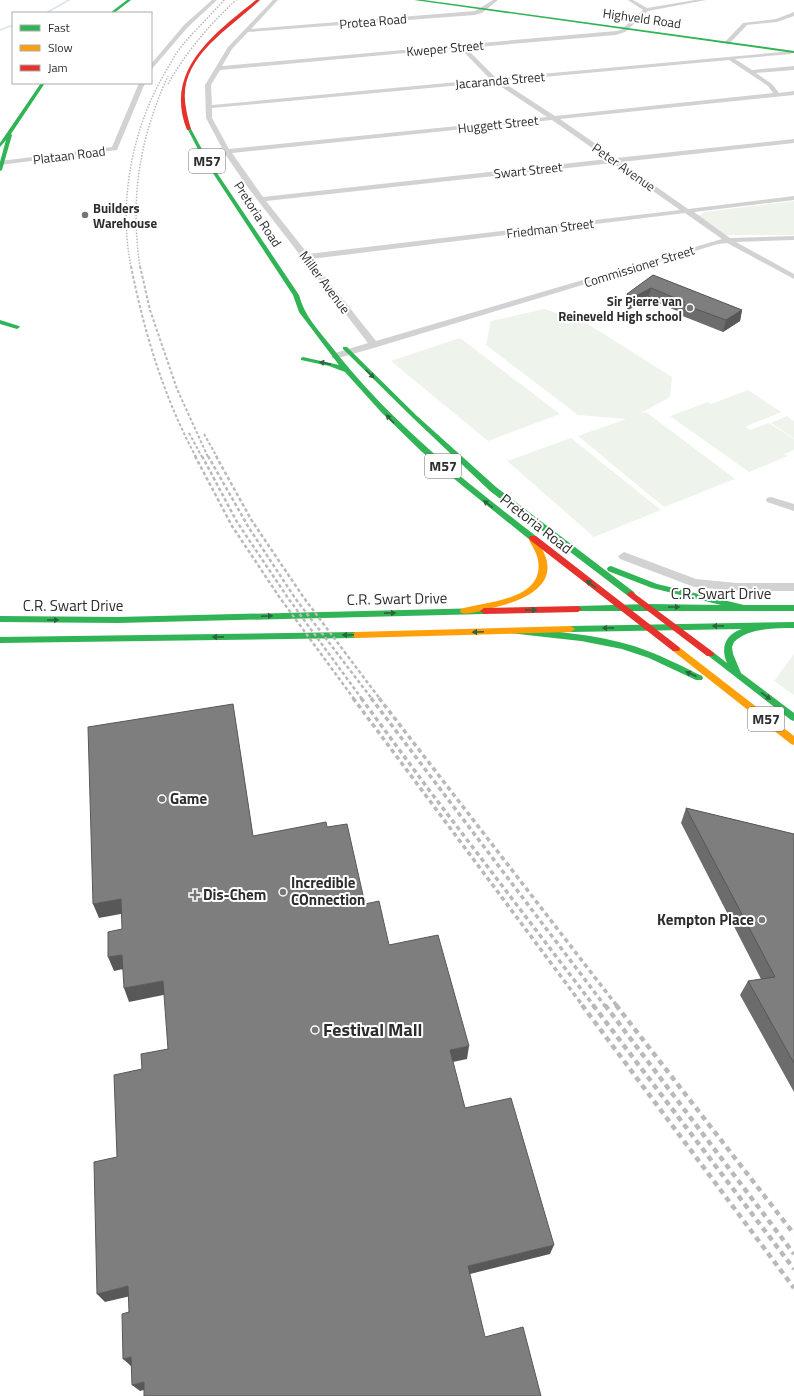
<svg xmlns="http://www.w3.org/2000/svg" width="794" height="1396" font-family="'Titillium Web',sans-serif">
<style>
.green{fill:#eef3eb}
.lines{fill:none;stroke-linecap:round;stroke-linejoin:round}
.stream{stroke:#d9e3ef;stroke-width:1.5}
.street{fill:#d2d2d2;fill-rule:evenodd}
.fast{fill:#30b455;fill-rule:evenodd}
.slow{fill:#ff9f0a;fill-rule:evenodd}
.jam{fill:#e5322d;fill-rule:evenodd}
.rail-far4{stroke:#b9b9b9;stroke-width:1.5;stroke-dasharray:1.5 1.5;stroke-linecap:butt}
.rail-far3{stroke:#b9b9b9;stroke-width:2;stroke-dasharray:3 2;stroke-linecap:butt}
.rail-far2{stroke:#b9b9b9;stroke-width:2.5;stroke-dasharray:3.5 2.5;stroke-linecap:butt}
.rail-far1{stroke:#b9b9b9;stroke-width:3.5;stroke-dasharray:4.5 3.5;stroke-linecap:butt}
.rail{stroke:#b9b9b9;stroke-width:4.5;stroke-dasharray:5.5 4.5;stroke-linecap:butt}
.wall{fill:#6c6c6c}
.shaded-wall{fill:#585858}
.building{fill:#7e7e7e;stroke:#585858}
.oneway{fill:#2e633d}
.poi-dot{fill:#767676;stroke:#fff;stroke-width:1.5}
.labels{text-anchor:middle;stroke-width:4;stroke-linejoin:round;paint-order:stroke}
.far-street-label{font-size:13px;fill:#2d2d2d;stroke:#fff}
.far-poi-label{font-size:13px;font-weight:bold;fill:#2d2d2d;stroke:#fff;text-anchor:start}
.shield{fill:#fff;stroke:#6c6c6c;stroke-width:1}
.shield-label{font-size:14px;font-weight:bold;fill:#2d2d2d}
.street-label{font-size:15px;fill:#2d2d2d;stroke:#fff}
.poi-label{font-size:15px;font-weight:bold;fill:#2d2d2d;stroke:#fff;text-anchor:start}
.near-poi-label{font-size:18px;font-weight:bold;fill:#2d2d2d;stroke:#fff;text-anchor:start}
</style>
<rect width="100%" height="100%" fill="#fff"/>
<path class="green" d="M794,201V235H726L699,216L705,212Z
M544,309L583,321L672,377L670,397L639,414L646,412L735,479L664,507L578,436L626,419L578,415L486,345L491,321Z
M460,338L560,414L488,441L391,361Z
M748,390L781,412L745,427L750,430L769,423L794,439V450L784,454L788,456L749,472L670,416L708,402L711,404Z
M787,416L794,421V438L771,423Z
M571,438L661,510L594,537L507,461Z
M794,654V695L774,681Z"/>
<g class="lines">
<path class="stream" d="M46,13L69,0
M0,30L13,25"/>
<path class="street" d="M212,0H217L188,27L151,70V64L184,25Z
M273,0H278L251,29L475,11L493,0H498L482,13L475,15L248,32L232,49L222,66L616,31L621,30L643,10L628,0H633L647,8L695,0H706L648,11L625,32L616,35L466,48L496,78L793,51L791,54L735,59L752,70L794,66V70L756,73L772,84L779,93L794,91V95L560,119L616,158L794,139V143L621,162L688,209L794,196V200L694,212L730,238L794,236V240L736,242L794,274V279L727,243L718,244L377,347L335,359L332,358V354L368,343L249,189L225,154L202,156L199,154L202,152L223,150L206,118L205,85L228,47ZM460,48L490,79L212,105L211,85L220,70ZM729,60L768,86L773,93L555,116L501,81ZM494,82L547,117L229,149L212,118V108ZM552,120L608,159L263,197L232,153ZM613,163L680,210L308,254L266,201ZM685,213L722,239L376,341L311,259Z
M794,12V16L777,22L747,25L729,44L724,43L743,23L776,19Z
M139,83H145L117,150L0,165V161L112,147Z
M771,497L794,504V511L767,502L766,500L767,498Z
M624,552L696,579L737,583H794V591H737L694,587L620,559L618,556Z"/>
<path class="fast" d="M127,0H131L114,13H110Z
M414,0H424L794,51V53Z
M41,83H45L11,134L12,135L2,170L0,171V162L6,140L0,147V143Z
M187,128L191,129L205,155L299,295C304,315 318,330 331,346C389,421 462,479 536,536L537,538L536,540H530L464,487L421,451L381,412L345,372L329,366L301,360V358L303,357L339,365L299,312L293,295L201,155Z
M0,320L19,326L20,327L17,329L0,324Z
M343,347H347L417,416L496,487L634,592L635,594L634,596H628L490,491L413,418L343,349Z
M611,566L657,584L744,605H794V611H575L574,609L575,607L578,606L648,604L721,605L652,588L608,571L607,569L608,567Z
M484,608L488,611L484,614L118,623L0,622V616L118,617Z
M794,622V628C775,628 748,628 734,642L732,647L733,654L741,673L794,713V721L791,720L706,654L707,652H713L727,663C720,647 726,634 742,629L571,632L567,629L571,626Z
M512,628C553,631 594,634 634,646C658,654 680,665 702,676L703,678L702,680H696L649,658L622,649L581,641L509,633L508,631L509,629Z
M355,632L359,635L355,638L0,643V637Z"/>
<path class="slow" d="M530,538H536C539,544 544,551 546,558C556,590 515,603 492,608C483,610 470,615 461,613L460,611L461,609C488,601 545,600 538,560C537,553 532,546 529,540Z
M571,626L575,629L571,632L355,638L351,635L355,632Z
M676,646L679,647L794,736V745L791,744L673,651L672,649Z"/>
<path class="jam" d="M256,0H260C230,29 176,58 186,108C187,115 189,122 191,129L187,130C163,70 215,33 256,0Z
M530,536H536L679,647L680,649L679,651H673L530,540L529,538Z
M631,591L713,652L714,654L713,656H707L628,596L627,594Z
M578,606L582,609L578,612L484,614L480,611L484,608Z"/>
<path class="rail-far4" d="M168,84C186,52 209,25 236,0
M131,267C118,201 132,128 166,71C171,63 175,54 181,47C194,31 210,16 224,0
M140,267C130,198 139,140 168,76"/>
<path class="rail-far3" d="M131,266C144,332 164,398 196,457
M140,266L150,310L177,389L208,457
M189,433L202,457
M204,434L217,457"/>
<path class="rail-far2" d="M195,456L232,526L280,598L354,699
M202,456L237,522L288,598L362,699
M208,456L249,528L295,598L372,699
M216,456L252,521L304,598L380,699"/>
<path class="rail-far1" d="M353,698L583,1006
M361,698L429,790L594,1006
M371,698L605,1006
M379,698L617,1006"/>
<path class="rail" d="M582,1005L794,1288
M593,1005L794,1269
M605,1005L794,1254
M616,1005L794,1234"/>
</g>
<path class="wall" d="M653,275L742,310L740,321L723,332L680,315V312L648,299L628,310L625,305L627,294Z
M686,808L794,834V1092L740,995L748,981L761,979L681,823Z"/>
<path class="shaded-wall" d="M651,288L648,299L628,310L630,299Z
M742,310L740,321L723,332L726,320Z
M233,704L235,720L255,850L253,836Z
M121,899L126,913L99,918L93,904Z
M122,955L128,968L114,971L108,957Z
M163,981L168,994L129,1002L124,988Z
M469,1046L467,1059L448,1063L450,1050Z
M554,1245L550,1254L466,1275L468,1266Z
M128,1286L135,1295L105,1302L97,1294Z
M131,1357L138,1364L131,1366L123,1359Z
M144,1382L151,1388L140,1391L132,1385Z"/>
<path class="building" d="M653,275L742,310L726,320L682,304L685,302L651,288L630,299L627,294Z
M233,704L253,836L326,822L327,827L347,824L365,904L379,901L389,945L438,935L469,1046L450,1050L465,1108L511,1098L554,1245L468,1266L485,1337L523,1327L541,1396H144V1382L132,1385L131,1357L123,1359L122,1314L129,1312L128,1286L97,1294L94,1162L117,1157L114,1075L142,1069L141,1054L168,1049L163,981L124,988L122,955L108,957V932L122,929L121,899L93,904L88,727Z
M686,808L794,834V1063L748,981L775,977Z"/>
<defs><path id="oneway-solid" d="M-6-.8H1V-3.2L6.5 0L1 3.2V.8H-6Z"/></defs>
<g class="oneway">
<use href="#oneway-solid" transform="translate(325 363) rotate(-168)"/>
<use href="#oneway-solid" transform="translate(370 374) rotate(45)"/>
<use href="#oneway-solid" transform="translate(390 419) rotate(-134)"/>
<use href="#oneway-solid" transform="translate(488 504) rotate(-142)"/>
<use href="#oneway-solid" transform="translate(591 584) rotate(-142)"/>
<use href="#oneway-solid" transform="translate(674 607)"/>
<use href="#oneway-solid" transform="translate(531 610) rotate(-1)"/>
<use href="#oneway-solid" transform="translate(390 613) rotate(-1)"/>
<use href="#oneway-solid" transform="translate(267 616) rotate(-2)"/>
<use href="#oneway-solid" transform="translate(53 620)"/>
<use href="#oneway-solid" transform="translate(718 626) rotate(179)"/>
<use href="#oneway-solid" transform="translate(608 628) rotate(179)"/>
<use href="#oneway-solid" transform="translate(478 632) rotate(178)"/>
<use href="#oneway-solid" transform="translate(348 635) rotate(179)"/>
<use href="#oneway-solid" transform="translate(218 637) rotate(179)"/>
<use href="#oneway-solid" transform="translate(691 674) rotate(-155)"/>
<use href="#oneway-solid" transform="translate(766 696) rotate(37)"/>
</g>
<g class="poi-dot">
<circle cx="85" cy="215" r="4"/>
<circle cx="690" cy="308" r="4"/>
<circle cx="162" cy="799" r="4"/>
<circle cx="283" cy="892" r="4"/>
<path d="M193 889h4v4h4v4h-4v4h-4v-4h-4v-4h4z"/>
<circle cx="762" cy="920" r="4"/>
<circle cx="315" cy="1030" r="4"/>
</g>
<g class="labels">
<g class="far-street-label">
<text transform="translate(642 18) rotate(8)" y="5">Highveld Road</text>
<text transform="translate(373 21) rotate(-5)" y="5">Protea Road</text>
<text transform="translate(445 48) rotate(-5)" y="5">Kweper Street</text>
<text transform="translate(500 80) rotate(-5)" y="5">Jacaranda Street</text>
<text transform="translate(498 124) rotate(-6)" y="5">Huggett Street</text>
<text transform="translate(69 155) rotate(-7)" y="5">Plataan Road</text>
<text transform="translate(624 167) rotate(35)" y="5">Peter Avenue</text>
<text transform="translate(528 170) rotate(-6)" y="5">Swart Street</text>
<text transform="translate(258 214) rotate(57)" y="5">Pretoria Road</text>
<text transform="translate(550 228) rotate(-7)" y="5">Friedman Street</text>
<text transform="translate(639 266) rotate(-17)" y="5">Commissioner Street</text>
<text transform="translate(325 282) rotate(53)" y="5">Miller Avenue</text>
</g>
<g class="far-poi-label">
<text x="93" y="213">Builders<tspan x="93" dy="15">Warehouse</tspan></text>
<text x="682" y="306" text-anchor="end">Sir Pierre van<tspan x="682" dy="15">Reineveld High school</tspan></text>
</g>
<g class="shield">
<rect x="189" y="149" width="36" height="24" rx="3"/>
<rect x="425" y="454" width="36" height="24" rx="3"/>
<rect x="748" y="707" width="36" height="24" rx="3"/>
</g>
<g class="shield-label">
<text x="207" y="166">M57</text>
<text x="443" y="471">M57</text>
<text x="766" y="724">M57</text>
</g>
<g class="street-label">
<text transform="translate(536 524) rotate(38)" y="5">Pretoria Road</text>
<text x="721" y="599">C.R. Swart Drive</text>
<text transform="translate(397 599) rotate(-1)" y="5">C.R. Swart Drive</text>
<text x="73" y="611">C.R. Swart Drive</text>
</g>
<g class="poi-label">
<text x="170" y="804">Game</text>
<text x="291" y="888">Incredible<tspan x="291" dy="17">COnnection</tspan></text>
<text x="203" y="900">Dis-Chem</text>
<text x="754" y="925" text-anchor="end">Kempton Place</text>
</g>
<g class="near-poi-label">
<text x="323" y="1036">Festival Mall</text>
</g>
</g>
<rect x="12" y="12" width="140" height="72" fill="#ffffff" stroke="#ababab"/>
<rect x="20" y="25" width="20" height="6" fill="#30b455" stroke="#ababab"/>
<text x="48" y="32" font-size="12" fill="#2d2d2d">Fast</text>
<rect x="20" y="45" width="20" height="6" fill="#ff9f0a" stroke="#ababab"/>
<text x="48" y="52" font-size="12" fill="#2d2d2d">Slow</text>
<rect x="20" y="65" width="20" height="6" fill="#e5322d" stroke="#ababab"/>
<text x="48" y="72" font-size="12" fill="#2d2d2d">Jam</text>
</svg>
